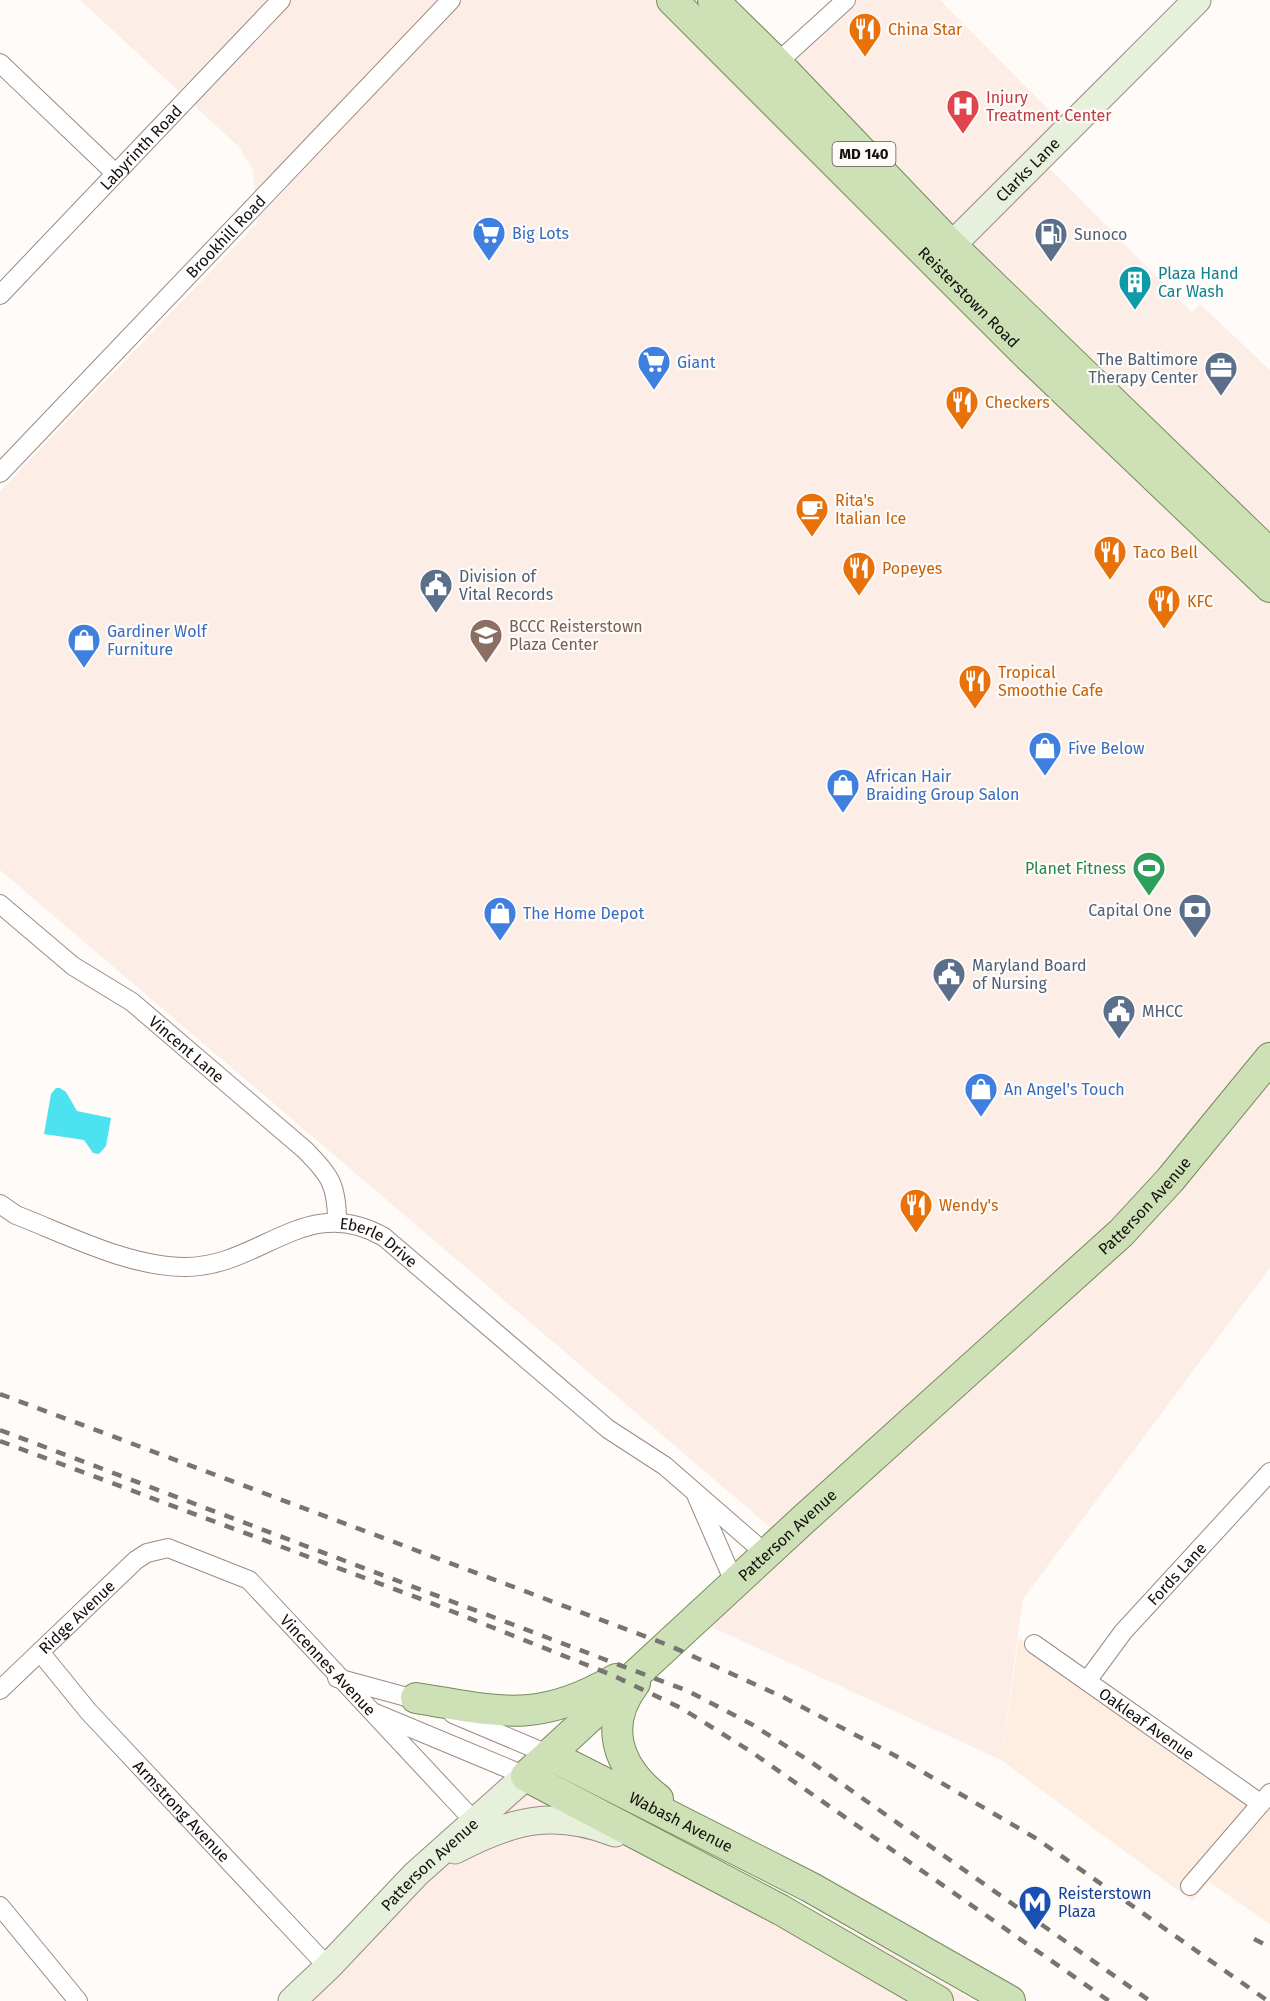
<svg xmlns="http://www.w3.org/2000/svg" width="1270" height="2001" font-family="'Fira Sans',sans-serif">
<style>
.commercial{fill:#fceee7}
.industrial{fill:#feeee1}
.water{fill:#4de2ef}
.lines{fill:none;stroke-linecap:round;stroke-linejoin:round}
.street-casing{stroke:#9b8b85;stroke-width:20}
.secondary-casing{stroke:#9b8b85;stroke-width:29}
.primary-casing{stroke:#768a5b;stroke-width:32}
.street{stroke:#fff;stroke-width:18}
.secondary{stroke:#e6f0da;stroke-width:27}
.primary{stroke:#cde0b6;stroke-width:30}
.rail{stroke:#787471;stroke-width:4.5;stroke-dasharray:10 10;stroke-linecap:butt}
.labels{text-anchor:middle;stroke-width:4.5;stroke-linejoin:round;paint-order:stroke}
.shield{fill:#fefbf9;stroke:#5b5654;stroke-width:1.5}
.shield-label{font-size:15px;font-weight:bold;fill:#15100d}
.food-label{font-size:16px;fill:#c56008;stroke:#fefbf9;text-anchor:start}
.health-label{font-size:16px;fill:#be3a42;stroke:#fefbf9;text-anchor:start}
.street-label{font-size:16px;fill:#15100d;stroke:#fefbf9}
.shop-label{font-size:16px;fill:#366cbe;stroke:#fefbf9;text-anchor:start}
.service-label{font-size:16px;fill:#4e5e75;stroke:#fefbf9;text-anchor:start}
.culture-label{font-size:16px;fill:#0d838f;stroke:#fefbf9;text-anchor:start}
.education-label{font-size:16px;fill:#785e54;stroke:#fefbf9;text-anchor:start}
.leisure-label{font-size:16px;fill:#27864d;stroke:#fefbf9;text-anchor:end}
.transit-label{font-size:16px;fill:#164399;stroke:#fefbf9;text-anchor:start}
</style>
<rect width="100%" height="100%" fill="#fefbf9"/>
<path class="commercial" d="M80,0H695L773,75L849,0H940L1068,129L1039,158L1192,312L1200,304L1270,370V1268L1023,1599L1001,1760L696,1620L785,1540L0,870V491L257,223L253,170L239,147Z
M536,1767L648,1823L878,1945L973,2001H280Z"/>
<path class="industrial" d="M1019,1638L1270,1810V1924L1209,1882L1192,1901L1001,1760Z"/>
<path class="water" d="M56,1088H60L66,1092L77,1111L111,1118L106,1146L99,1154L93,1153L84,1140L44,1134L51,1094Z"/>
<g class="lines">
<g class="street-casing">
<g id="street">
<path d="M0,63L115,173"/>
<path d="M777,63L846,0"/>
<path id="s1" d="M0,295L281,0"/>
<path id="s2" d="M0,473L451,0"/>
<path id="s3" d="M0,904L73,966L132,1002L305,1150C330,1175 337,1185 337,1221"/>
<path id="s4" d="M0,1204L16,1215C68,1235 129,1267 185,1267C261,1267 306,1192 384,1237L608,1429L665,1466L766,1554"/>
<path d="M697,1497L735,1584"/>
<path id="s5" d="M1034,1644L1260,1803"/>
<path id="s6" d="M40,1652L88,1711L328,1967"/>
<path d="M337,1678L425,1702"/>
<path id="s7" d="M1087,1681L1123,1632L1270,1472"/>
<path id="s8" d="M0,1690L136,1560L147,1553L168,1548L249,1580L474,1821"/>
<path d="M375,1713L526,1776"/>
<path d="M453,1714L550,1755"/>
<path d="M1190,1886L1270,1793"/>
<path d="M0,1906L78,2001"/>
</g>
</g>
<g class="secondary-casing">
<g id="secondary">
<path id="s9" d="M937,260L1197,0"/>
<path d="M455,1850C512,1820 554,1809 615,1833"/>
<path id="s10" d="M292,2001L328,1967L416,1874L526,1776"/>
</g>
</g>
<g class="primary-casing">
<g id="primary">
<path id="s11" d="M672,0L1022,350L1270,587"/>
<path d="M713,0L777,63L952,246L1270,554"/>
<path d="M635,1683C602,1726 618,1768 658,1799"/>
<path d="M416,1698C501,1712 538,1724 616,1679"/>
<path id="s12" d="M550,1755L810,1887L1010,2001"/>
<path id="s13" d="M938,2001L781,1910L526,1776L804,1519L1121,1233L1170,1180L1270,1058"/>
</g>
</g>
<use href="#street" class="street"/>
<use href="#secondary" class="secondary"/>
<use href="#primary" class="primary"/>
<path class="rail" d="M0,1394L668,1645L783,1697L894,1755L1037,1839L1268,2001
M0,1430L688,1691L753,1725L811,1762L1150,2001
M0,1441L426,1601L612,1675L681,1708L750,1751L1109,2001
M1254,1939L1270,1947"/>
</g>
<defs>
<g id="restaurant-pin" transform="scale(1.725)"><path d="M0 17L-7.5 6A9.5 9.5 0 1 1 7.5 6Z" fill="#e8710a" stroke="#fefbf9"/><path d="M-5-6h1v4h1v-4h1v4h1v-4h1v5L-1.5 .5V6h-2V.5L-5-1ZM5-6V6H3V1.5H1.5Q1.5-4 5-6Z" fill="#fff"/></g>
<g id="hospital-pin" transform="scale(1.725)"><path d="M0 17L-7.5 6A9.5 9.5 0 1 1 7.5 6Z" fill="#e0444e" stroke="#fefbf9"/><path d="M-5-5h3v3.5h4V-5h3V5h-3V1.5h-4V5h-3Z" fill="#fff"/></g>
<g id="supermarket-pin" transform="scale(1.725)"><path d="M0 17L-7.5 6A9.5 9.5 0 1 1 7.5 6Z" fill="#3f7fe0" stroke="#fefbf9"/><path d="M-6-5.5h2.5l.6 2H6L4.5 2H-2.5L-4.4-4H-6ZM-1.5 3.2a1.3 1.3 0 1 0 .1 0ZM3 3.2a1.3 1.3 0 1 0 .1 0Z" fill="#fff"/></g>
<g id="fuel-pin" transform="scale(1.725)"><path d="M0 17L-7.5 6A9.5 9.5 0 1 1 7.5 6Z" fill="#5c6f8a" stroke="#fefbf9"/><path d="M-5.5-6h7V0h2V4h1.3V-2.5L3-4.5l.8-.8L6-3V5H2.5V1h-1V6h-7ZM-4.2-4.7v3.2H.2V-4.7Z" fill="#fff"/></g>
<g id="building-pin" transform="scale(1.725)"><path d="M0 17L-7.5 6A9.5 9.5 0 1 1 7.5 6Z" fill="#0f9aa8" stroke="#fefbf9"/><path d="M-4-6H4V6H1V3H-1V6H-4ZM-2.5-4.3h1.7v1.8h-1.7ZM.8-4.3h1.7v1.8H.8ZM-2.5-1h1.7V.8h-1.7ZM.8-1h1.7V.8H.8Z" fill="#fff"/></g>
<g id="office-pin" transform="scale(1.725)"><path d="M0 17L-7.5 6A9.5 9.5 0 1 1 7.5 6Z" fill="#5c6f8a" stroke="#fefbf9"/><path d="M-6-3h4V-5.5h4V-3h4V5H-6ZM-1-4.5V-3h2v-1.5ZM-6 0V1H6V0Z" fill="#fff"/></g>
<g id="cafe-pin" transform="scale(1.725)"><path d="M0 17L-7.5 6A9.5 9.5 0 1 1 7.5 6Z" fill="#e8710a" stroke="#fefbf9"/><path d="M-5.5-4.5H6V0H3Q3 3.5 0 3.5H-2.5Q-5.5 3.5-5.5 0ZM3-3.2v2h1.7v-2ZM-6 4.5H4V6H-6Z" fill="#fff"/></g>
<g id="civic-pin" transform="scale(1.725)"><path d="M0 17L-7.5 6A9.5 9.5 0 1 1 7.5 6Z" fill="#5c6f8a" stroke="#fefbf9"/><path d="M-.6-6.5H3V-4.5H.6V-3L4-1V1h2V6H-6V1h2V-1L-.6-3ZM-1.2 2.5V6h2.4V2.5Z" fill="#fff"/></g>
<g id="university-pin" transform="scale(1.725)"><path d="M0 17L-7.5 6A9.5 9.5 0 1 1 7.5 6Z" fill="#8d6e63" stroke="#fefbf9"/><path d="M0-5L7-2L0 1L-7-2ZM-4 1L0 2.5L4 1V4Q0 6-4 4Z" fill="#fff"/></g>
<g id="shop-pin" transform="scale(1.725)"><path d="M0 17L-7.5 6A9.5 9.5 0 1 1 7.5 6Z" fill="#3f7fe0" stroke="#fefbf9"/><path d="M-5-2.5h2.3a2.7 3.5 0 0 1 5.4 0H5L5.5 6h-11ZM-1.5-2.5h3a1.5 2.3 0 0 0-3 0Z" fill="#fff"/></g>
<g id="stadium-pin" transform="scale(1.725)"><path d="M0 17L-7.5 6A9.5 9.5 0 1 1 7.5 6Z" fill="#2e9e5b" stroke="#fefbf9"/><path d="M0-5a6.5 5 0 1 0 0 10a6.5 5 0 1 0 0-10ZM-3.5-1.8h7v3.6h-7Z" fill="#fff"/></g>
<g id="bank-pin" transform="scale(1.725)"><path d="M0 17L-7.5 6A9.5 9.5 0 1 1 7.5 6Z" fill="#5c6f8a" stroke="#fefbf9"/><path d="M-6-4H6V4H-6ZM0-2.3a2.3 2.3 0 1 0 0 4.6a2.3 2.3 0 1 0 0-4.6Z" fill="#fff"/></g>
<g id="metro-pin" transform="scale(1.725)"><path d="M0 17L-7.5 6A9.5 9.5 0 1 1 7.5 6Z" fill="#1a4fb4" stroke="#fefbf9"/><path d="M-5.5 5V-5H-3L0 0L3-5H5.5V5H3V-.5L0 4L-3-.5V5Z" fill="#fff"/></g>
</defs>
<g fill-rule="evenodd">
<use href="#restaurant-pin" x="865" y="29"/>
<use href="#hospital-pin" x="963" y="106"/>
<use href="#supermarket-pin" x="489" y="233"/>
<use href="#fuel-pin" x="1051" y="234"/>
<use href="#building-pin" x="1135" y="282"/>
<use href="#supermarket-pin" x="654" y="362"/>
<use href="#office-pin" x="1221" y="368"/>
<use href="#restaurant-pin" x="962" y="402"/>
<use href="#cafe-pin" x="812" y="509"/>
<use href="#restaurant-pin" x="1110" y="552"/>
<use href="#restaurant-pin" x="859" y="568"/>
<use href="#civic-pin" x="436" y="585"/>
<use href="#restaurant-pin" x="1164" y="601"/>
<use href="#university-pin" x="486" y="635"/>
<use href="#shop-pin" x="84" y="640"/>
<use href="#restaurant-pin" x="975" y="681"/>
<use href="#shop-pin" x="1045" y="748"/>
<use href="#shop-pin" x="843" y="785"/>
<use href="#stadium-pin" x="1149" y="868"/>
<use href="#bank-pin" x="1195" y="910"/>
<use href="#shop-pin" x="500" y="913"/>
<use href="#civic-pin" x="949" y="974"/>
<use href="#civic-pin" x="1119" y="1011"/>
<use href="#shop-pin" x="981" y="1089"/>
<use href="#restaurant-pin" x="916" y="1205"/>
<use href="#metro-pin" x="1035" y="1902"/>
</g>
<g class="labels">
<rect class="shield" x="832.5" y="142" width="63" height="24" rx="4.5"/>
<g class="shield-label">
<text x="864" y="159">MD 140</text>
</g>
<g class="food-label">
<text x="888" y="35">China Star</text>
<text x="985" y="408">Checkers</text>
<text x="835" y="506">Rita's<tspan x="835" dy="18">Italian Ice</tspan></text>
<text x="1133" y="558">Taco Bell</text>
<text x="882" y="574">Popeyes</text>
<text x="1187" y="607">KFC</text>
<text x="998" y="678">Tropical<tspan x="998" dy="18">Smoothie Cafe</tspan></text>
<text x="939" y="1211">Wendy's</text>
</g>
<g class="health-label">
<text x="986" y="103">Injury<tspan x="986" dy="18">Treatment Center</tspan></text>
</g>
<g class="street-label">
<text dy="6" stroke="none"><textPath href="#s1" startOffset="204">Labyrinth Road</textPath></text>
<text dy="6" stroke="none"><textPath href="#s9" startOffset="128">Clarks Lane</textPath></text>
<text dy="6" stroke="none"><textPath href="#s2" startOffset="327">Brookhill Road</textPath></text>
<text dy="6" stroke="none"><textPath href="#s11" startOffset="420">Reisterstown Road</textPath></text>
<text dy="6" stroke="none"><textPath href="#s3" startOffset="237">Vincent Lane</textPath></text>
<text dy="6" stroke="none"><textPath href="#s13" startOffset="1311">Patterson Avenue</textPath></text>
<text dy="6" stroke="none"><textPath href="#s4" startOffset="404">Eberle Drive</textPath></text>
<text dy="6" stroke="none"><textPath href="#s13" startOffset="825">Patterson Avenue</textPath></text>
<text dy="6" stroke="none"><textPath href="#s7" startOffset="140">Fords Lane</textPath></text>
<text dy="6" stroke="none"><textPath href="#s8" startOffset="106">Ridge Avenue</textPath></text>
<text dy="6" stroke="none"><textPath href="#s8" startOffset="426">Vincennes Avenue</textPath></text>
<text dy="6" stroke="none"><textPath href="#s5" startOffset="138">Oakleaf Avenue</textPath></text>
<text dy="6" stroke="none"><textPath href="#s6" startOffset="213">Armstrong Avenue</textPath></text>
<text dy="6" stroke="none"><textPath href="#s12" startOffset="147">Wabash Avenue</textPath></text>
<text dy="6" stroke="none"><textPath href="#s10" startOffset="194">Patterson Avenue</textPath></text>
</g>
<g class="shop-label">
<text x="512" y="239">Big Lots</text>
<text x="677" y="368">Giant</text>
<text x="107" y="637">Gardiner Wolf<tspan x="107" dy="18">Furniture</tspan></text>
<text x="1068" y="754">Five Below</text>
<text x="866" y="782">African Hair<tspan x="866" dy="18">Braiding Group Salon</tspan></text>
<text x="523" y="919">The Home Depot</text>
<text x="1004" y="1095">An Angel's Touch</text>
</g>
<g class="service-label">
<text x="1074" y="240">Sunoco</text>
<text x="1198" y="365" text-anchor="end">The Baltimore<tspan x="1198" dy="18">Therapy Center</tspan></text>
<text x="459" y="582">Division of<tspan x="459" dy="18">Vital Records</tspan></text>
<text x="1172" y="916" text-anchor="end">Capital One</text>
<text x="972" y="971">Maryland Board<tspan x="972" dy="18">of Nursing</tspan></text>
<text x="1142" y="1017">MHCC</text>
</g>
<g class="culture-label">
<text x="1158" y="279">Plaza Hand<tspan x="1158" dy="18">Car Wash</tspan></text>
</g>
<g class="education-label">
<text x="509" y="632">BCCC Reisterstown<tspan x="509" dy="18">Plaza Center</tspan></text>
</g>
<g class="leisure-label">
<text x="1126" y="874">Planet Fitness</text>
</g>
<g class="transit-label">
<text x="1058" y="1899">Reisterstown<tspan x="1058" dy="18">Plaza</tspan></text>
</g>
</g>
</svg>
